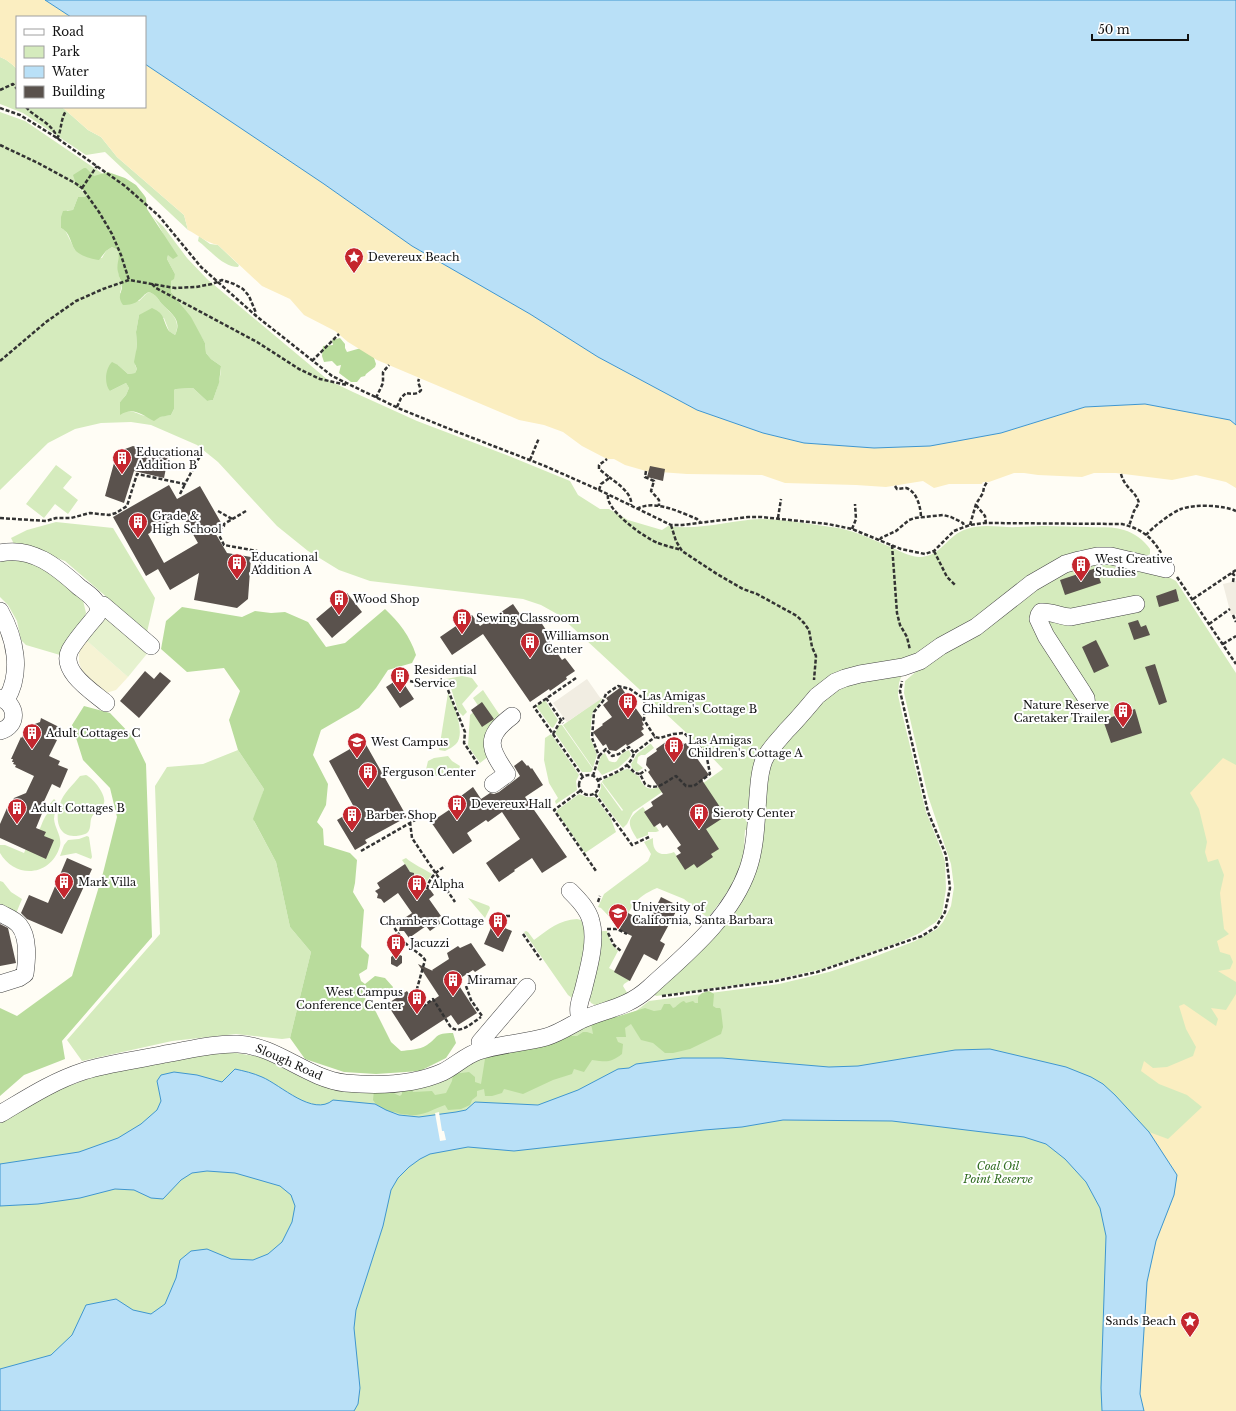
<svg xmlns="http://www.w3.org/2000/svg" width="1236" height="1411" font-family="'Libre Baskerville',serif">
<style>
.farmland{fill:#f6f3d4}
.green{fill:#d5ebbd}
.forest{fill:#b9dc9c}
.sand{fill:#fbeec1}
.pitch{fill:#e6f2cf}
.plaza{fill:#f1ede2}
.water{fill:#b9e0f7;stroke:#3f96cf}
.pier{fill:#fffdf5}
.building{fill:#5a524d;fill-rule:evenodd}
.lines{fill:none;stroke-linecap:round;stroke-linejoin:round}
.minor-casing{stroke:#444;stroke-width:18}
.path{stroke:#333;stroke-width:2.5;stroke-dasharray:4 2;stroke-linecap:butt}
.minor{stroke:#fff;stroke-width:17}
.labels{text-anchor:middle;stroke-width:4;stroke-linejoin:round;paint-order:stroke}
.poi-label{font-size:11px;fill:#111;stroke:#fff;text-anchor:start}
.street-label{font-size:11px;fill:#111;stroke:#fff}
.park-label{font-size:11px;font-style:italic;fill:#2f6b1f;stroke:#fff}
</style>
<rect width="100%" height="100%" fill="#fffdf5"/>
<path class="farmland" d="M86,640L128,677L116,690L106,693L101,691L82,671L79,662V653L82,646Z"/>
<path class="green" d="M0,57C6,59 12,64 17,69V107H62L88,130L101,137L117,157L184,215L188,230L105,152L86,155L23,113L0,104Z
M0,112L25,121L103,174L94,177L77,187L87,194L85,197H78L73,210H67L61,228L65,230L75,250L102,258L106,251L112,247L118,250L119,255L118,263V273L122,285L120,293L139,301L146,294L149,292C156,295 157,297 161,303C170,313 182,319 175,335L169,331L164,318L139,315L136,332L137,346L135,365L137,369L135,373L128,374L118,365L110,391L126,383L129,388L126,395L120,402L126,411C134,411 138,414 145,416C154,418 163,416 171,415L174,409V390L176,389L193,388L207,401L213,400C217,389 221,378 221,366L211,359L206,353L205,343L181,304L171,292V281L175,274L167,259C171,247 161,227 153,217L163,226L187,258L207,279L328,380L353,392L417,421L509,456L570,481L578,495L600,509H609L628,520L662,530L668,526C699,531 730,520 761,519C784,519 808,524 831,527C851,529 869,538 888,546C898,550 908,556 919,557C942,557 946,535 967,529C983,523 1002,528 1018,527C1026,527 1034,526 1042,526C1057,526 1072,527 1088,527C1099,528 1112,526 1124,530C1134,533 1144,540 1150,549V554L1144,558L1079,550V555L991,608L917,657L856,667L765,747L749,829L745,830C744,841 745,854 741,865C734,885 721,901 708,918L684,899L657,888C634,898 631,907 621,929L601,908L598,907L604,894L648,861L651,854L644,842L653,838C652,853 661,857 674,852L685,868L694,862L665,790L633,812L627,824L623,828L614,817L598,795L601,788V782L622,811L623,810L602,782L603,780C607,778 625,768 628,769C632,770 634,775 639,776C646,799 663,785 676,777L695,789L723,769L705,750L559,615L541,605L523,599L370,581L339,570L308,551L277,526L218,462L197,445L151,425L131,422L101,423L75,429L48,443L0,490Z
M199,236L210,244L218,245L239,265L238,267C223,267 210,250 198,241Z
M56,465L72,477L63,488L78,500L68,514L55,504L44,518L26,504Z
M56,522L113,528L155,598L147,632L65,561L32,549L15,546L11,538L27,530Z
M29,557L82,596L86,613L79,630L60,655L26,645L21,640L17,621L8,605L0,597V561Z
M1099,561L1161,573L1176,581L1236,673V1411H0V1122L58,1090L104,1073L224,1051L261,1057L307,1080L365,1092L481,1059L527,1050L552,1043L592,1022H608L636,1011L649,1001L779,984L829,972L871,958L915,941L937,929L943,922L951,906L954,887L951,864L928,796L904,693L905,681L918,670L1056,572Z
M902,674L899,683L898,695L902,713L926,812L941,849L945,861L946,889L942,914L936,922L918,934L900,942L822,969L774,980L656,996L653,993L733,909L770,760L819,702L841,686Z
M462,676L472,678L478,686L462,704L467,712L463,716L458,711L450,685L440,680Z
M483,690L501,717L489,756L480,763L468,746L470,715L479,707L473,698Z
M448,693C454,704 466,734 456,744C453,747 449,749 445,751L439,750Z
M601,698L602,699L592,714L590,737L597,755L593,768L563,725Z
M545,700L558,720L553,728L551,727L536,706Z
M559,725H562L593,769L591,772H582L555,733Z
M551,734L579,775L576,781L577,790L556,804L555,801L558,798L549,783L544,760L545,738Z
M650,744H651L654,748L645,755H641L638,757L637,763L643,768L637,772L632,768L631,764L637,754Z
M238,750L264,789L254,821L276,862L290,927L311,952L290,1038L282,1039L236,1034L172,1041L82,1061L67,1040L160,934L155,786L167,767L203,764Z
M629,750L631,755L627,760L618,768L602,775L597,769C599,763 599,756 605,753L609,761C618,764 616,761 620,756C621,754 626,751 629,750Z
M448,756L452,761L460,766L458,772L424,778L428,761L434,758Z
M86,775C93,778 109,797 103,805C100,810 94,811 91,819C90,823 91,830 87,833C84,835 78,836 75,836C57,837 55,817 60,804C63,793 73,785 80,776Z
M579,794L587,797H595L611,819L616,832L585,853L556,811Z
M54,799C59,803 54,813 54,819C55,829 62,836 60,846C51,877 15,879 0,853V845H5L24,853C27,845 33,841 37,834C41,828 42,821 47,814C46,810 50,803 54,799Z
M643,807L659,831L656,832H648V835L637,839C627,823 626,819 643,807Z
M87,836L89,837L92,857L91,859L76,853L60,856L64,845L68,840L79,839Z
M406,858C414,865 423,868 432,874L427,881L426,891L424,892L402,860Z
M0,881L3,882L11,892L22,899L15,916L0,910Z
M468,898L489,906L490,908L485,918Z
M577,919L581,920C591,940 580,972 574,993L572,998L568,995L524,932L526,931L528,932L534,940C549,929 559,920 577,919Z
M603,931H607L611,943L618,951L609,968L630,979V980L624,984L623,986L629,996L599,1007L591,1003L589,999L600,932Z"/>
<path class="forest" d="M84,168H86L94,176L108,172L125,178L136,185L144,195L146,198L147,209L178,256L173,259L168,255L167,259L175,274L174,279L171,281V292L191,317L205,343L206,353L211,359L221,366L219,383L213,400L207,401L193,388L176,389L174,390V409L171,415L160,417L154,421C142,415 133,406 120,415V402L126,395L129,388L126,383L110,391C104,384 105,369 112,362L118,365L128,374L135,373L137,369L134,362L137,346L136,332L139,315L152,308C166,314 162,320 169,331L175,335C183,319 170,313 161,303C157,297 156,295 149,292C144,294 143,297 139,300C135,304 129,305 123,305C116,295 123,293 122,284C121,280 118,276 118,272C116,265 120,258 118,250L112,247L106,251L99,260C92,259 80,256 75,250C70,242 70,232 61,228V217L63,211L73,210L78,197H85L87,194L83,190L77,187L73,175Z
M340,338L345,344V348L347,352L361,348L373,355L376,364L375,367L366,374L365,376L361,377L357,382H351L339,373L341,365L337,366L332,361L324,362L322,356L323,346L333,345L332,340Z
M182,607L242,617L255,611L271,613L285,612L308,622L326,647L345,643L385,609C399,622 410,636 416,655L412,663L388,670L376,688L359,708L321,730L313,755L328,784L326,805L317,822L323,829L324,845L350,853L357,860L355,883L353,892L364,910L361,947L369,955L367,969L359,974L361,981L365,984L375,976L385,978L393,987L388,1000L378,995L368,993L365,998L376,1012L391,1042L401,1051C409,1050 419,1050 427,1045C439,1037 434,1033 453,1033L456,1043L446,1058L420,1071L376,1074L344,1072L305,1059L290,1038L311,952L290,927L276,862L253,819L264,789L238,750L229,720L240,691L224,668L187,672L161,649L166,621Z
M84,706L110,713L133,737L146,764L152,937L62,1041L65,1059L24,1075L0,1096V1008L17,1016L72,976L103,873L117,817L110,788L83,760L72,725Z
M709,991L714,994L713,1006L716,1008H720L721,1010L723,1027L721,1034L690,1049L673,1053H665L653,1043L641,1040L631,1024L625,1028L626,1037H616L618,1042L623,1044L622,1054C610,1063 607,1062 592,1060L584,1072L574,1069L572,1074L553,1080L523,1094L504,1089L502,1093L492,1096H485L484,1089L477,1091V1096L472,1100L470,1105L461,1109L448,1110L445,1105C429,1111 420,1118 402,1114C399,1114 396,1112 393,1112C381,1110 380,1110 373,1100L374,1090L391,1092L400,1096L402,1094V1088L411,1086L413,1092L432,1091L435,1095L446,1093L452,1081L453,1074L469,1072L475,1077V1082L481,1084L485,1059L497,1049L506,1051L533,1049L540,1045L569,1036H577L583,1032H587L593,1034L591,1023L605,1014L616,1017L645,1008L654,1011L661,1010L664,1004H670L673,1008C677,1007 679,1002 684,1001L686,1003L693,1001L695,1003H698V997L702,993Z"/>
<path class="sand" d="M0,0H45L71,17H17V69C12,64 6,59 0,57Z
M145,64L324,184L412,246L530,314L598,357L697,410L763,433L804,443L874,448L1001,433L1085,407L1145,404L1230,420L1236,425V488L1226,482L1196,475L1172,480L1116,473H1094L1082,477L1038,475L1024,473H1014L989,482H983L982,484H949L934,488L923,481L886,487L856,485L785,483L762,475L687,474L646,471L625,465L614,459H607L582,446L563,432L544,425L519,420L377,360L348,342L335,331L304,315L290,299L262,286L218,245C207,243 198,235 188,230L184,215L117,157L101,137L88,130L62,107H145Z
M1223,758L1236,765V982L1218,971L1230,969L1233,962L1230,955L1220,952L1217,941L1229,934L1224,929L1220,893L1224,875L1218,859L1208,862L1205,852L1207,842L1199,809L1190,793Z
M1236,994V1411H1144L1140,1394L1147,1282L1156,1241L1174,1195L1177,1175L1149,1132L1168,1139L1202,1107L1187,1095L1159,1084L1141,1071L1144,1061L1153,1068L1167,1067L1193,1056L1196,1047L1186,1029L1179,1006L1184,1004L1216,1026L1218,1019L1211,1008L1226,1010Z"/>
<path class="pitch" d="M111,615L150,650L128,677L86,640L105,619Z"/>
<path class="plaza" d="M1236,581V614L1231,615L1223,584Z
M587,679L601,699L567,722L553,703Z"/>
<path class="water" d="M45,0H1236V425L1230,420L1145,404L1085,407L1001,433L930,446L874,448L804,443L763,433L697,410L598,357L530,314L412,246L324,184L145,64V17H71Z
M990,1049L1066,1067L1091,1077L1103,1084L1115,1095L1149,1132L1177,1175L1174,1195L1156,1241L1147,1282L1140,1394L1144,1411H1102L1101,1388L1106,1236L1100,1208L1086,1182L1065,1159L1046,1144L1024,1137L892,1121L783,1120L742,1127L704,1130L514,1151L468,1147L430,1154L420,1159L409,1167L398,1178L391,1190L383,1226L356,1310L354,1328L360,1388L358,1404L354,1411H0V1369L51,1355L72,1335L86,1305L116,1299L133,1310L151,1314L165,1304L176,1278L180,1260L191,1251L207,1249L231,1259L253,1260L268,1254L282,1242L292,1222L295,1206L291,1195L280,1186L235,1173L207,1171L192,1173L181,1180L163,1199L151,1198L134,1190L115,1189L80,1198L38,1204L0,1206V1164L79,1152L118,1138L141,1124L157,1110L161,1101L157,1081L161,1075L174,1072L197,1075L222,1082L235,1069C244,1071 253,1073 262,1077C281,1085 313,1117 333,1100L375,1104L386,1110L399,1115L419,1117L456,1112L466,1110L475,1102L538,1105L578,1090L618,1069L629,1068L636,1064L682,1058H722L829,1067L858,1066L955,1050Z"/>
<path class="pier" d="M439,1112L442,1131H444L446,1140L440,1141L435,1113Z"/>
<path class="building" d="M133,446L168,458L164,478L134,471L124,503L105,496L117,452Z
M650,466L665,469L663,481L647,477Z
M169,485L177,499L200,486L223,526L214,531L227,553L251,557L248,599L237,608L194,600L199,573L170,590L158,569L146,576L113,517ZM182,515L198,543L164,563L148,534Z
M1096,568L1101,583L1065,595L1060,580Z
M1176,589L1179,601L1159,607L1156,596Z
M347,593L362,612L332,638L316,619Z
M513,604L526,623L537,616L546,630L543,632L562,660L565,658L575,671L566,677L567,679L550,691L549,689L530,702L483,634L452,655L440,637L472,615L480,626Z
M1138,620L1141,627L1146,625L1150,635L1134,640L1128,623Z
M1096,640L1109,666L1094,673L1082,647Z
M1155,664L1167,702L1159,705L1145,667Z
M145,671L154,679L160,672L171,681L139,718L120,701Z
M400,678L414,699L400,708L386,687Z
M621,687L644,720L642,721L644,725L642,726L644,729L641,731L644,735L627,746L626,744L616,751L609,750L606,744L603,746L593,732L603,725L602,724L612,717L603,705L608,701L606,698Z
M482,702L494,719L482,727L471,710Z
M1135,709L1142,733L1111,743L1103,720Z
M41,718L59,727L54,739L57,740L49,756L60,761L58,765L68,769L60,788L52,784L40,810L43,811L36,828L46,832L44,836L54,840L46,859L0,838V824L7,808L9,809L14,798L26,793L34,776L15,767L16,765L13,764L14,762H12L13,759H11L21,737L22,738L27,727L40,722Z
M670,739L675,741L678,739L684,744L686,743L709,775L702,780L726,816L706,829L719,849L711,854L713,857L697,868L694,864L685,870L676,856L681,853L677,848L681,845L667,825L663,828L660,823L654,827L644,812L653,806L651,802L663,794L648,772L650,770L646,765L647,758L657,751L656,749Z
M364,741L407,817L365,840L367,843L355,850L337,820L355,809L329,761Z
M522,760L527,766L528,765L531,769L532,768L543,785L525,797L567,857L542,873L532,858L514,870L515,871L499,882L486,863L520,839L502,812L488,822L486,820L467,833L472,841L453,854L431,822L464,800L461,796L473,787L481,799L490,793L494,794L499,792L520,776L514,766Z
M67,858L92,869L62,934L27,919L21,913L29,895L48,903Z
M405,864L410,872L414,873V876L424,891L429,888L434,895L429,899L441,916L437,918L441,923L430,931L426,926L409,938L404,931H399L400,926L397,923L412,913L398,893L384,903L381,899L377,898L378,894L375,891L380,888L377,883Z
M661,897L679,906L660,941L665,944L657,961L644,954L630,981L614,972L632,936L619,930L628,913L648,923Z
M493,923L512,931L503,952L484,944Z
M0,924L8,928L16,963L0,966Z
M471,943L486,965L475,972L473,970L456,981L477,1013L458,1025L451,1015L411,1041L387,1004L407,991L419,1009L439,996L418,964L433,971L432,970L449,959L447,953L458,946L460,948Z
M396,953L402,956V963L397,967L391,964V957Z"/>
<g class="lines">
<g class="minor-casing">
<path id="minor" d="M0,553C32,546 57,567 79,587C87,593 97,599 99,609L97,615C88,626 77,638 70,650C59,671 93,692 106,703
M98,605H103L151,646
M0,611C15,638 23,672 6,700
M0,698C17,704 19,726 0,731
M1087,707L1086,698L1083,693L1046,636L1038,619L1039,615L1041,612C1051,611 1061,617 1071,617L1136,604
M493,784L507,774C489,748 484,737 512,716
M570,891C578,899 588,909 591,921C597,942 588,970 583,991C580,1001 576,1010 581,1020
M0,913C7,917 14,919 19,925C29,937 27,959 25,974L19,978L0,984
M481,1050L480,1042L527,987
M0,1114C27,1098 53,1081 84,1071C110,1063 138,1060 165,1054C189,1050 214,1043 238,1044C277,1046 306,1078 345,1083C377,1086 414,1085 443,1072C455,1066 466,1055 479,1051C500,1044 524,1043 546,1037C557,1034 568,1027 579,1021C604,1009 626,1009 649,988C686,954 731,918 748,869C756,846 756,820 758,796C759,784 759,772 764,760C769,749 778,741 786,731C797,720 807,708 817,696L835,682L845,678L860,674L903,667L920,661L941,646L976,627L1032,583L1065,564L1079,560L1097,556H1111L1166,569"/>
</g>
<path class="path" d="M0,90L13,84L17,89
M26,107C34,117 48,121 55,133L54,136
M0,108L20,115L54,136L125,186L159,216L201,267L255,315L332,376L398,408L447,428L545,466L599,490L671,525H682L748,517H761L828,524L852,529L901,549L925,554L934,551L954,531L959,529L970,525L984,523L1122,524C1141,529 1151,536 1161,553
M57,139C62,130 60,120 66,111
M0,145L38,163L75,183L82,188L99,212L112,234L121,255L129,280
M82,188L97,166
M152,284L156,288L257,342L299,369L320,379L347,385
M0,361L46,322L76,301L103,289L129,280L175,288L196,287L212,284L222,280L234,284L243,289L249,296L256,313L255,315
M312,361L339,334
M376,398L383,383V372L389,365
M397,407L401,398L406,393C411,394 418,395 421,390L418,382L419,379
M530,460L539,438
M646,471L645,477L654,481L651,491L659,500V506
M1121,474C1125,489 1136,491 1139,503L1134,511L1129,526
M609,477C617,483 633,494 631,505
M895,486L897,489L906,488C917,491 921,508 921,518
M599,490L601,484L608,479L609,477L599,469V465L607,459
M180,494L185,484
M608,495C605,510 645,538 658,543C666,546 674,548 682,550
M976,505L985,516L986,524
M637,509C654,499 680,512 697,519L700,522
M218,511L232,519
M246,511L224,524V526L217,531L224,545L257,551L263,559L256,575
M0,518L46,521L56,518H71L90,513L109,515L116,513L127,506L137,474L185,484L201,454
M778,518L781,499
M671,525L676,541L682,551L717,574L743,589L757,594L797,616L804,623L809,630L812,647L816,656L814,680
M970,525L976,504L983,493L984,487L987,482
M852,529L856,519L855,504
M1146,535C1154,526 1171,513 1181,509C1195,504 1223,505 1236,511
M880,540L881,538L896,531L909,520L915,518L943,515L951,517L963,523L964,526
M892,545L897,613L900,625L907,637L910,650
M934,551L947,577L955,585
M263,559L273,563
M1232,573L1234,575L1233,582
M1177,577L1236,664
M1193,599L1236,570
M1233,615L1236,622
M1209,624L1230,609
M1223,644L1236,636
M394,673L407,680L420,684
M576,678L534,707L583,777
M448,690L465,732L464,743L478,764
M546,698L563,723
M553,734L561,720L564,718
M599,756L606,749L612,756L619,754L629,747L634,753
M627,765L635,773L640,774
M640,774L646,770
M579 785a10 10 0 1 1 20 0a10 10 0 1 1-20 0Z
M593,776L599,756L592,738L594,712L603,701L606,694L618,686L630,689L643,698L645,703L644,720L655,737L660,738L673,734L684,733L706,753L710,774L694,786H686L676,776C666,781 657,792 645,784L640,774
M598,780C612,774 630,769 634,753L655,737
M580,791L554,810L596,871
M595,794L632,845L649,837
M410,822L412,838L455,902
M361,851L417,819
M427,889C429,878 436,872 445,866
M598,902L600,896
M500,916H511
M391,923L405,943L423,957L425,960L415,996L422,1007L433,999L450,1026C459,1036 472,1023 481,1017
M607,929H617L627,934
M608,933L614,945L622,952
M523,934L541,960
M466,986L471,1000L482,1016
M662,996L776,981L817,972L922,936L936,927L945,912L950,888L946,855L928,812L900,691L902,681"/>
<use href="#minor" class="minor"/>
</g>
<defs>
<g id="sight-pin" transform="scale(1)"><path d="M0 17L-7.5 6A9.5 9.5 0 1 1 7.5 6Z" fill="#c4262e" stroke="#fff"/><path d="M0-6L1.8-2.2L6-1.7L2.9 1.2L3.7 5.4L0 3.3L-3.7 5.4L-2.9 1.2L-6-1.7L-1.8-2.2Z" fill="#fff"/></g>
<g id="building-pin" transform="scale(1)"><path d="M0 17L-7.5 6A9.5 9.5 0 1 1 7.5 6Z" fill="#c4262e" stroke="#fff"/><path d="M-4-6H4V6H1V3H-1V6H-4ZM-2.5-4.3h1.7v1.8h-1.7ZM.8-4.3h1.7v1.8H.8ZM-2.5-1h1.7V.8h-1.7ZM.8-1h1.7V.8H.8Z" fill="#fff"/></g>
<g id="university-pin" transform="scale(1)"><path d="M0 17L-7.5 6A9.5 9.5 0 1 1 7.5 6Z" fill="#c4262e" stroke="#fff"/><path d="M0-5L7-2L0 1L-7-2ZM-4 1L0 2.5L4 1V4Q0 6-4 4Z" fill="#fff"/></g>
</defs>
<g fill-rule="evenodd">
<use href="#sight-pin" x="354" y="257"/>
<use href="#building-pin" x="122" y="458"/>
<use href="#building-pin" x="138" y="522"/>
<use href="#building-pin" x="237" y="563"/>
<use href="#building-pin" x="1081" y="565"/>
<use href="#building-pin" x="339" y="599"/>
<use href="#building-pin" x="462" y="618"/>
<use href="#building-pin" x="530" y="642"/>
<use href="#building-pin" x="400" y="676"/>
<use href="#building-pin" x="628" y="702"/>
<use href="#building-pin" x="1123" y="711"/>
<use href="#building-pin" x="32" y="733"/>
<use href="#university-pin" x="357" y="742"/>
<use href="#building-pin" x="674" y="746"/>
<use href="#building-pin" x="368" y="772"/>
<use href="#building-pin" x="457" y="804"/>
<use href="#building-pin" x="17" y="808"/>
<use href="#building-pin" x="699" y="813"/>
<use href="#building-pin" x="352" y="815"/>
<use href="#building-pin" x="64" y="882"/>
<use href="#building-pin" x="417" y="884"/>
<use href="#university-pin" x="618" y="913"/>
<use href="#building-pin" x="498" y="921"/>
<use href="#building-pin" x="396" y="943"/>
<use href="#building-pin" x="453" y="980"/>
<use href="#building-pin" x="417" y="998"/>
<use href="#sight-pin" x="1190" y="1321"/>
</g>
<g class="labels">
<g class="poi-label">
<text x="368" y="261">Devereux Beach</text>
<text x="136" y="456">Educational<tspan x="136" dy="13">Addition B</tspan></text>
<text x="152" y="520">Grade &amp;<tspan x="152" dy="13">High School</tspan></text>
<text x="251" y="561">Educational<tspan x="251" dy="13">Addition A</tspan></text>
<text x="1095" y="563">West Creative<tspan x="1095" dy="13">Studies</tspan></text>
<text x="353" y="603">Wood Shop</text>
<text x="476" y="622">Sewing Classroom</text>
<text x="544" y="640">Williamson<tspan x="544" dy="13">Center</tspan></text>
<text x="414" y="674">Residential<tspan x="414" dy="13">Service</tspan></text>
<text x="642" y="700">Las Amigas<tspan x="642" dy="13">Children's Cottage B</tspan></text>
<text x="1109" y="709" text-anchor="end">Nature Reserve<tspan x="1109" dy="13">Caretaker Trailer</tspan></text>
<text x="46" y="737">Adult Cottages C</text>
<text x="688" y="744">Las Amigas<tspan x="688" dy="13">Children's Cottage A</tspan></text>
<text x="371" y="746">West Campus</text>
<text x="382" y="776">Ferguson Center</text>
<text x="471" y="808">Devereux Hall</text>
<text x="31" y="812">Adult Cottages B</text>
<text x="713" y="817">Sieroty Center</text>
<text x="366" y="819">Barber Shop</text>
<text x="78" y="886">Mark Villa</text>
<text x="431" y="888">Alpha</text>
<text x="632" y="911">University of<tspan x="632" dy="13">California, Santa Barbara</tspan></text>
<text x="484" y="925" text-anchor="end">Chambers Cottage</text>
<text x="410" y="947">Jacuzzi</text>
<text x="467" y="984">Miramar</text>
<text x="403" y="996" text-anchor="end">West Campus<tspan x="403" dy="13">Conference Center</tspan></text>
<text x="1176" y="1325" text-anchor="end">Sands Beach</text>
</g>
<g class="street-label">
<text transform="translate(289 1062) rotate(24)" y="4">Slough Road</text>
</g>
<g class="park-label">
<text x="998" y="1170">Coal Oil<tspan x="998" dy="13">Point Reserve</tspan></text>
</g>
</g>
<rect x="16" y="16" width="130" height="92" fill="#ffffff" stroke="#a0a0a0"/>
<rect x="24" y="29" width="20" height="6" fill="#ffffff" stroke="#a0a0a0"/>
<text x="52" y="36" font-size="12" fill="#111111">Road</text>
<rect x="24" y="46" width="20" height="12" fill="#d5ebbd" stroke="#a0a0a0"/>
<text x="52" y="56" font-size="12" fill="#111111">Park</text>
<rect x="24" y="66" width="20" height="12" fill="#b9e0f7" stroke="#a0a0a0"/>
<text x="52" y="76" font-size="12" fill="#111111">Water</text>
<rect x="24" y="86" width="20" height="12" fill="#5a524d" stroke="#a0a0a0"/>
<text x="52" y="96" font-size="12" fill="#111111">Building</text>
<path d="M1092 34v6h96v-6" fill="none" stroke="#111111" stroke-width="2"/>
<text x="1098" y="34" font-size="12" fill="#111111" stroke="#ffffff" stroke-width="3" paint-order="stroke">50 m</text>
</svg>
